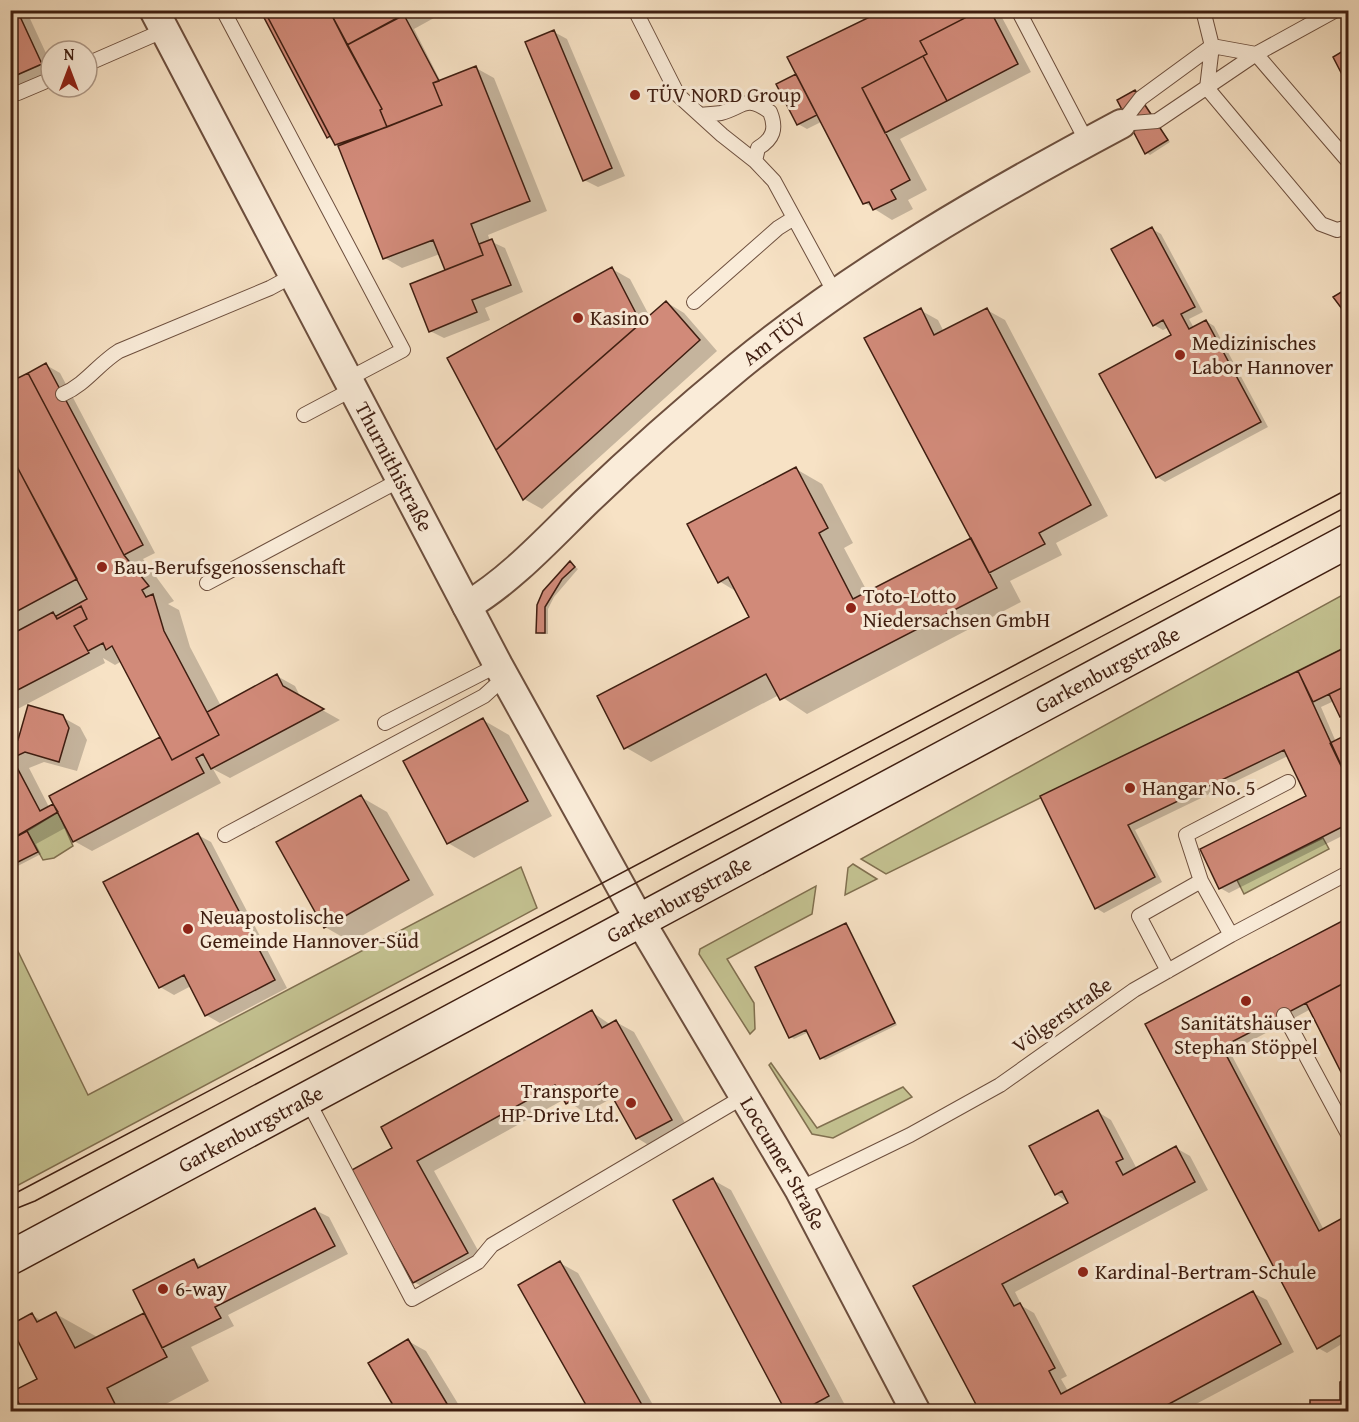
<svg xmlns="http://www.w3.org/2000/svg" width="1359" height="1422" font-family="'Gentium Book Plus',serif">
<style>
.green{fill:#c3c190;stroke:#817050;stroke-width:1.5}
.shadow{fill:#0003}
.building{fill:#d18a79;stroke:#3f1e11;stroke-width:1.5}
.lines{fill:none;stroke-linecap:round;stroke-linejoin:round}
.lane-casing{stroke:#6d4f3e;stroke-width:16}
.street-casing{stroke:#6d4f3e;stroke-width:32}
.secondary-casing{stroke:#3f1e11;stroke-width:36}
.lane{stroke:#faecd9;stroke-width:14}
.street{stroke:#faecd9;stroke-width:28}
.secondary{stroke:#faecd9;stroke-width:33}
.tram{stroke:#3f1e11;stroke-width:1.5}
.poi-dot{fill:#8f2418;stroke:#faecd9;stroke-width:2}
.labels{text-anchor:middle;stroke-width:6;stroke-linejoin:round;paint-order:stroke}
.poi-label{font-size:21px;fill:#3f1e11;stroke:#faecd9;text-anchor:start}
.street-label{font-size:21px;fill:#3f1e11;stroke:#faecd9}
</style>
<rect width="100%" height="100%" fill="#f7e2c5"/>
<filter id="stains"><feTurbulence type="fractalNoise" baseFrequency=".00333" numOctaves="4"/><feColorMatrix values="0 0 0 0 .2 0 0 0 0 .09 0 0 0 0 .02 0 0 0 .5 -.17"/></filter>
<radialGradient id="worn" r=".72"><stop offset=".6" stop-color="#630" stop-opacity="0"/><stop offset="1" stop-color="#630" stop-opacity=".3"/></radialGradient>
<path class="green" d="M1348,592V646L886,874L861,859Z
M58,812L73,846L54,858L43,860L27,831Z
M1323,838L1329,849L1244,894L1237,880Z
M853,864L877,879L845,895L848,868Z
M521,867L537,908L11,1189V937L88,1095Z
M816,886L812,914L727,959L754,1003L755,1029L750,1034L699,954L700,949Z
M771,1063L817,1128L903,1087L912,1097L833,1138L812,1134L769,1065Z"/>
<path class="shadow" d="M10,10H26L51,64V73L10,91Z
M262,10H463L450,17L443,13L414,29L441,82L476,68L494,78L547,211L488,235L490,241L505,248L523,292L485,308L490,320L444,338L430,331L447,271L440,254L402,268L385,258L343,149L328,137Z
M887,10H998L1031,72L900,139L927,190L908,200L913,209L892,220L865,203L823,121L807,129L798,124V75Z
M554,32L567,39L625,176L598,187L584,180Z
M1139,94L1170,142L1150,155L1147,153Z
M1152,229L1161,234L1203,312L1189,319L1194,328L1206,321L1214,326L1268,427L1165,482L1157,477L1173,336L1169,327L1163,330L1154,325Z
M612,269L630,279L650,317L666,302L684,313L717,351L542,509L524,499Z
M920,310L938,320L944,332L987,310L1005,320L1108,516L1056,543L1062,555L1010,581L1021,602L807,714L779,695L651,762L625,747L751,617L737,592L719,581L796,469L822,484L853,543L844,548L868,593L972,538Z
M46,365L60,373L155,553L143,559L174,601L168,604L179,610L190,647L221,706L277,676L295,686L301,698L340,720L230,778L213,769L221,783L92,851L74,841L67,827L36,844L41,854L10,870V735L15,743L62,717L80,727L87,740L77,771L44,762L29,768L49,807L162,737L122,661L115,665L103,658L105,663L10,713V384Z
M570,563L578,569L554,597L548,609V634H542L538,632L544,592Z
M1348,650V720L1341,716L1334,701L1321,707L1336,742L1348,736V833L1229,893L1220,888L1308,797L1288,756L1135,830L1162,882L1104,913L1096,908L1042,797Z
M483,720L509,735L552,816L474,858L448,843Z
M361,797L387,812L434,895L351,942L325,927Z
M198,835L211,842L287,988L220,1023L206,1015L191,986L174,995L160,987Z
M10,875L15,883L10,886Z
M1348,919V1083L1311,1009L1230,1052L1324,1230L1348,1217V1340L1327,1353L1318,1348L1147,1025Z
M846,925L849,927L897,1025L825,1060L822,1058L809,1032L794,1039L791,1037Z
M592,1012L611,1025L616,1022L634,1032L689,1130L655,1149L637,1138L614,1097L585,1113L565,1099L434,1171L485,1263L432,1292L414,1282L394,1148Z
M1098,1112L1111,1120L1137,1169L1176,1148L1190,1156L1208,1190L1015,1292L1022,1306L1034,1313L1067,1376L1061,1379L1068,1391L1253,1293L1267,1300L1294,1352L1181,1412H981L915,1287L1070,1204L1056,1194Z
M713,1180L731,1190L846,1407L837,1412H787Z
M315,1210L329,1217L348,1254L228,1315L234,1326L191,1347L209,1381L151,1412H25L39,1380L32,1315L42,1321L56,1314L99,1338L144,1315L148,1317L194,1261L204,1267Z
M560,1263L578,1273L657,1412H592Z
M408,1341L426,1351L463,1412H399Z"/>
<path class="building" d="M10,10H17L42,64L10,78Z
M260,10H264L330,136L327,138Z
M264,10H329L382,109L380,110L387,127L335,145Z
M329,10H412L347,45Z
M884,10H904L908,17L921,10H927L931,17L944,10H961L965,18L920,41L927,54L862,88L910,180L891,190L896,199L873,210L869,202L863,204L787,57Z
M904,10H921L908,17Z
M927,10H944L931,17Z
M961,10H990L1018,64L947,101L923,56L927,54L920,41L965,18Z
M404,15L439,81L433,83L442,105L387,127L380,110L382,109L347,45Z
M554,30L612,168L583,181L525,42Z
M1348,48V86L1333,57Z
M923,56L947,101L885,133L862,88Z
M476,66L530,201L471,224L483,255L445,270L433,240L383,259L338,146L442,105L433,83Z
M796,74L817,115L797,125L776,84Z
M1135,90L1168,140L1145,154L1117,100Z
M1152,227L1195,307L1181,314L1189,329L1206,320L1261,422L1156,478L1099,374L1171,335L1163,320L1153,326L1111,249Z
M492,239L511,285L472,300L477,312L429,332L410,284L483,255L479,244Z
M612,267L641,323L496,450L447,358Z
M1348,288V317L1333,297Z
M666,301L700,340L523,500L496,450Z
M921,308L934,335L987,308L1091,505L1039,533L1045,544L989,573L864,338Z
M46,363L143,545L124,555L28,373Z
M28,373L124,555L149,586L142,590L146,597L153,594L164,631L219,735L172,760L112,646L106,650L103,643L88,651L74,626L87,619L81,606L57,619L56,616L87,599L14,461L10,463V382Z
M14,461L77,579L10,615V463Z
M796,467L828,528L819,533L853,599L971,538L997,588L780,700L766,674L624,749L597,696L749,617L728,577L718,583L687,524Z
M570,561L575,567L562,579L545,607V633H536L537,605L543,591Z
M81,606L87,619L74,626L89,653L10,694V635L53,612L57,619Z
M1348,646V685L1313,702L1298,671Z
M1298,671L1348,780V824L1219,889L1200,849L1306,796L1284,750L1128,825L1155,877L1095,909L1040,796Z
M277,674L283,686L324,709L211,769L203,754L196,758L204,773L73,842L49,796L160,737L172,760L219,735L207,712Z
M1348,685V713L1340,717L1329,694Z
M28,705L63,715L69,728L59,762L25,752L12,758L40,811L53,804L58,812L10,840V744L18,740Z
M483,718L528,801L447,844L403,761Z
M1348,734V770L1344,772L1330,743Z
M361,795L409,880L324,928L276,842Z
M27,831L38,852L10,866V840Z
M198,833L275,980L205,1016L184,975L159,988L103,882Z
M1348,918V981L1222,1047L1319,1231L1348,1215V1331L1317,1349L1145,1024Z
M846,923L895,1023L820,1059L806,1030L789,1038L755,967Z
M1348,981V1086L1306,1003Z
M592,1010L602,1028L616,1020L672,1120L636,1139L604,1082L566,1104L555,1085L417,1161L468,1253L413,1283L350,1171L392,1148L381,1127Z
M1098,1110L1123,1159L1116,1162L1123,1175L1176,1146L1195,1182L1002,1284L1014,1306L1020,1303L1055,1368L1049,1371L1061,1394L1253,1291L1281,1344L1154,1412H980L913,1286L1068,1203L1062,1191L1055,1195L1029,1146Z
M713,1178L829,1396L800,1412H786L673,1200Z
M315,1208L335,1246L215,1307L221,1318L162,1348L133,1290L194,1259L198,1268Z
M560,1261L646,1412H590L518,1285Z
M56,1312L75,1348L144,1313L167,1357L107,1388L115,1404L100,1412H23L13,1391L37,1379L10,1325L32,1313L37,1322Z
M408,1339L452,1412H397L368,1363Z
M1348,1378V1400H1340V1382Z
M1310,1400H1348V1412H1310Z"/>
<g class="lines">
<g class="lane-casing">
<path id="lane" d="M223,10L403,350L348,379
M635,10L678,95L722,135L755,161L774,181L836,295
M1018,10L1087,142
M1203,10L1212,46L1207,88L1321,224L1337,230L1348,227
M87,64L165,30
M18,93L51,79
M701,115C707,114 714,114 721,113C744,107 745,94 770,112C777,129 773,139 758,148L755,161
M1121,124L1141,98L1212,46L1256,54L1348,161
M1121,124L1157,121L1256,54L1336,10
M694,302L778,228L794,218
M63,394C86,384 98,364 119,351L270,288L294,275
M304,415L353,389
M207,583L400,480
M385,723L498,665
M225,835L484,696L505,677
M1201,881L1231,935
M1168,971L1139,916L1201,881L1186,835L1288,782
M1284,1015L1348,1134
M307,1099L412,1299L478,1262L492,1245L743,1097
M799,1189L910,1135L1000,1085L1134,990L1231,935L1348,873"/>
</g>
<g class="street-casing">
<g id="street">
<path id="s1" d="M154,10L498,665L640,921L799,1189L916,1412"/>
<path id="s2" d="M467,606C512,579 548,539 586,502C635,455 686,410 738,367C855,271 988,195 1121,124"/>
</g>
</g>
<g class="secondary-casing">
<g id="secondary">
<path id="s3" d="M10,1258L1348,541"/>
</g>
</g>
<use href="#lane" class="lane"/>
<use href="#street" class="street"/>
<use href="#secondary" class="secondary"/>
<path class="tram" d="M10,1196L1348,489
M10,1211L35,1201L1348,506"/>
</g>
<g class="poi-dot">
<circle cx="635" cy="95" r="6"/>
<circle cx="578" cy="318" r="6"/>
<circle cx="1180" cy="355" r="6"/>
<circle cx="102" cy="567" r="6"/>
<circle cx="851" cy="608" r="6"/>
<circle cx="1130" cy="788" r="6"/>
<circle cx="188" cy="929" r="6"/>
<circle cx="1246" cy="1001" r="6"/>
<circle cx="631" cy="1103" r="6"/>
<circle cx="1083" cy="1272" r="6"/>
<circle cx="163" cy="1289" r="6"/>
</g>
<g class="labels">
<g class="poi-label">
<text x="647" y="102">TÜV NORD Group</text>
<text x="590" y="325">Kasino</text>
<text x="1192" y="350">Medizinisches<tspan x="1192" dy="24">Labor Hannover</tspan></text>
<text x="114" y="574">Bau-Berufsgenossenschaft</text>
<text x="863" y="603">Toto-Lotto<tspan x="863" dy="24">Niedersachsen GmbH</tspan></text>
<text x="1142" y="795">Hangar No. 5</text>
<text x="200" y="924">Neuapostolische<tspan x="200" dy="24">Gemeinde Hannover-Süd</tspan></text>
<text x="1246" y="1030" text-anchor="middle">Sanitätshäuser<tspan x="1246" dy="24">Stephan Stöppel</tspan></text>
<text x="619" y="1098" text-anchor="end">Transporte<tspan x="619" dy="24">HP-Drive Ltd.</tspan></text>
<text x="1095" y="1279">Kardinal-Bertram-Schule</text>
<text x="175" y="1296">6-way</text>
</g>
<g class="street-label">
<text dy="7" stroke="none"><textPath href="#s2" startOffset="408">Am TÜV</textPath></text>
<text dy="7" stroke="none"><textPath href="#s1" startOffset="516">Thurnithistraße</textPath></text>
<text dy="7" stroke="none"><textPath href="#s3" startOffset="1245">Garkenburgstraße</textPath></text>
<text dy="7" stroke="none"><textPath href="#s3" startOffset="759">Garkenburgstraße</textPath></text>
<text transform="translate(1062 1015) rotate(-35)" y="7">Völgerstraße</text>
<text dy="7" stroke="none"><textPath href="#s3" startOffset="273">Garkenburgstraße</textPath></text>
<text dy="7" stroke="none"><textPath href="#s1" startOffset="1314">Loccumer Straße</textPath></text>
</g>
</g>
<rect width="1359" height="1422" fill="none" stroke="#f7e2c5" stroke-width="36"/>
<rect x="12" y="12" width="1335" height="1398" fill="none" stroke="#3f1e11" stroke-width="3"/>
<rect x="18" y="18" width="1323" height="1386" fill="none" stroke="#3f1e11" stroke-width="1.5"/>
<g transform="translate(69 69)"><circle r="28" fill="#faecd9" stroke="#af9a89" stroke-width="1.5"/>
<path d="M0-4.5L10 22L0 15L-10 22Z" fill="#8f2418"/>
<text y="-9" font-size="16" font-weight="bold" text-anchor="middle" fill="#3f1e11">N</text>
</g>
<rect width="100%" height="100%" filter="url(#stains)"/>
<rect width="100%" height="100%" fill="url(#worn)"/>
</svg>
